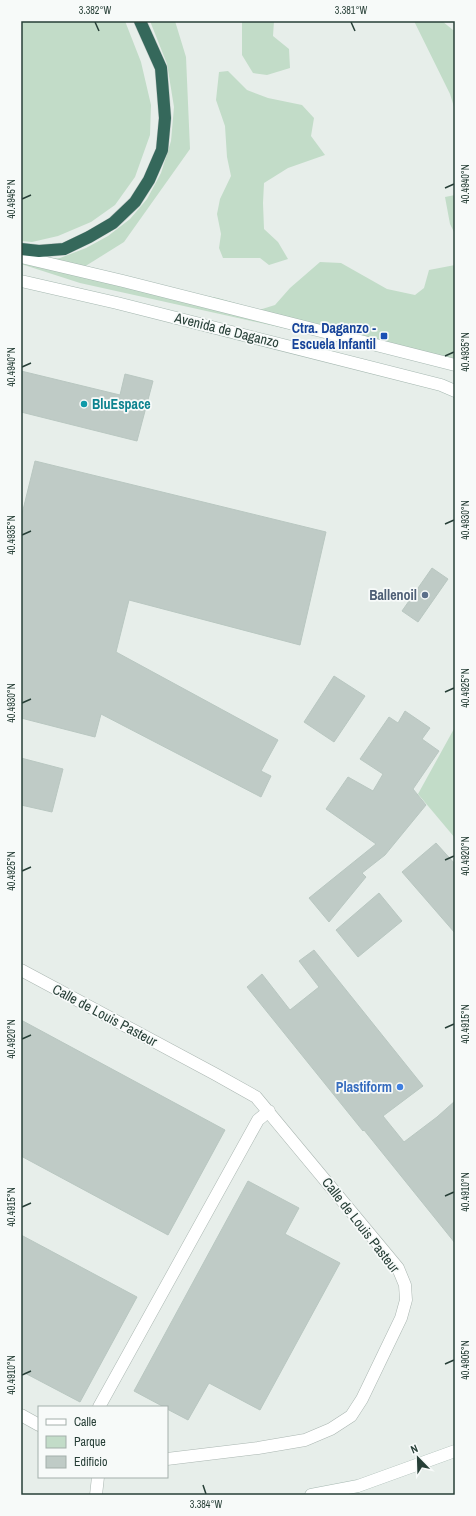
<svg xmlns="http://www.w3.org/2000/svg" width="476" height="1516" font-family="'Archivo Narrow',sans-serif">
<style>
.green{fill:#c2dcc8}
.building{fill:#bfcbc6;stroke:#b9c7c1}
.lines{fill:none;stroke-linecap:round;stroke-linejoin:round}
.street-casing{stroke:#aab6b1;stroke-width:13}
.secondary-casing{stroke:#a6b8b1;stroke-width:13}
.highway-casing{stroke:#c3c9c7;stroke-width:13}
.street{stroke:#fff;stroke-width:12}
.secondary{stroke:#fff;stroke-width:12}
.highway{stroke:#35685b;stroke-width:12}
.ticks{fill:none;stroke:#273f37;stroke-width:1.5}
.transit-dot{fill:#1a4fb4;stroke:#f7faf9;stroke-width:1.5}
.culture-dot{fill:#0f9aa8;stroke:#f7faf9;stroke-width:1.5}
.service-dot{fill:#5c6f8a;stroke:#f7faf9;stroke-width:1.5}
.shop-dot{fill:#3f7fe0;stroke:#f7faf9;stroke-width:1.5}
.labels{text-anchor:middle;stroke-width:3.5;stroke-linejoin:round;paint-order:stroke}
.transit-label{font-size:14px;font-weight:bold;fill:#164399;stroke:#f7faf9;text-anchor:end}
.street-label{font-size:14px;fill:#273f37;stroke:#f7faf9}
.culture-label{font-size:14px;font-weight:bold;fill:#0d838f;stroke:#f7faf9;text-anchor:start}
.service-label{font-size:14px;font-weight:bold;fill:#4e5e75;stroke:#f7faf9;text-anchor:end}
.shop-label{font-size:14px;font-weight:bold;fill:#366cbe;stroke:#f7faf9;text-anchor:end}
.neatline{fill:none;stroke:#273f37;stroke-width:1.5}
.ticks-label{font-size:10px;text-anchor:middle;fill:#273f37}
</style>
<rect width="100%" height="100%" fill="#e7eeea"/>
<path class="green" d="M21,21H125L141,62L151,105L150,135L135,177L115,205L91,222L58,236L32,242L21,241Z
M150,21H175L186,57L190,149L124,242L84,267L79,273L218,298L259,310L275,305L290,288L320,262L341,263L387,289L415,295L424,288L429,270L455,265V366L80,283L21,264V262L60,258L86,248L108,236L130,219L147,199L161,173L171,141L174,107L167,64Z
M242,21H274L273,36L289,49L290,68L267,75L253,73L242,55Z
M414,21H442L453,30H455V110L450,94Z
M228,71L247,90L268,98L302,105L314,118L311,136L325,155L288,168L264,183L263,203L264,229L278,242L288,259L269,265L260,258H223L219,248L221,234L217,214L220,199L231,176L227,157L225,126L216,100L219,72Z
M455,195V234L450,224L445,197Z
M455,727V838L418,794Z"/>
<path class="building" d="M21,371L120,395L125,374L153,381L137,441L21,412Z
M35,461L326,532L300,645L129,600L116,652L278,740L261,771L271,776L261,797L101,714L95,737L21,718V518Z
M432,568L448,579L418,622L402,611Z
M334,676L365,696L334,742L304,722Z
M405,711L430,728L422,739L439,751L413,789L426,805L385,855L362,873L366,877L329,922L309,898L376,844L326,809L348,777L373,791L383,774L360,759L389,717L398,723Z
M21,758L63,769L52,812L21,805Z
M436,843L455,864V933L402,872Z
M379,893L402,921L358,957L336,930Z
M314,950L423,1086L383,1116L404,1142L437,1117L455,1101V1243L364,1130L363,1131L247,987L262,974L290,1010L319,987L299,961Z
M21,1020L225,1130L168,1235L21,1156Z
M248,1181L299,1208L285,1234L340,1263L260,1410L209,1383L188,1420L167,1409V1407H164L134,1391Z
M21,1235L137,1297L80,1402L21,1371Z"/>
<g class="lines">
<g class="street-casing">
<path id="street" d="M21,970L215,1074L256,1097L398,1268L405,1285L406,1300L401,1318L362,1399L351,1416L331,1429L305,1440L258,1448L167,1459
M99,1407L258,1120L269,1111
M21,1415L39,1425
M96,1495L98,1477"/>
</g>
<g class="secondary-casing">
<path id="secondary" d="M21,257L123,281L455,365
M21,281L117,303L441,385L455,391
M311,1495L358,1486L455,1451"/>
</g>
<g class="highway-casing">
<path id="highway" d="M21,249L39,251L64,249L89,237L113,223L135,202L149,180L162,150L165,118L161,68L140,21"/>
</g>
<use href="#street" class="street"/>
<use href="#secondary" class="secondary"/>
<use href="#highway" class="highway"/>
</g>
<path class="ticks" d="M95,22L99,31M351,22L355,31M445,188L454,184M22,199L31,195M445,356L454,352M22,367L31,363M445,524L454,520M22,535L31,531M445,692L454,688M22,703L31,699M445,860L454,856M22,871L31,867M445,1028L454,1024M22,1039L31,1035M445,1196L454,1192M22,1207L31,1203M445,1364L454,1360M22,1375L31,1371M203,1485L206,1494"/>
<rect class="transit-dot" x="380" y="332" width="8" height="8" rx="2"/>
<circle class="culture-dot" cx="84" cy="404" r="4"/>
<circle class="service-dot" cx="425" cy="595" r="4"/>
<circle class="shop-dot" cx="400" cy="1087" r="4"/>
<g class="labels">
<g class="transit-label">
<text x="376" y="333">Ctra. Daganzo -<tspan x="376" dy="16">Escuela Infantil</tspan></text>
</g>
<g class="street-label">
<text transform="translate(227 330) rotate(14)" y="5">Avenida de Daganzo</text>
<text transform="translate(105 1015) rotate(28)" y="5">Calle de Louis Pasteur</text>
<text transform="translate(361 1225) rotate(52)" y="5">Calle de Louis Pasteur</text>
</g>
<g class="culture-label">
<text x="92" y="409">BluEspace</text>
</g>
<g class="service-label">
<text x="417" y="600">Ballenoil</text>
</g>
<g class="shop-label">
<text x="392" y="1092">Plastiform</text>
</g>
</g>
<rect width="476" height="1516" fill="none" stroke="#f7faf9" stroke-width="44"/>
<rect x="38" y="1406" width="130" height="72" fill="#f7faf9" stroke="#a4afab"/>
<rect x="46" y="1419" width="20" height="6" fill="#ffffff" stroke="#a4afab"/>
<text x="74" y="1426" font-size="12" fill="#273f37">Calle</text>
<rect x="46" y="1436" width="20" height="12" fill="#c2dcc8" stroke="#a4afab"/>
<text x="74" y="1446" font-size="12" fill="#273f37">Parque</text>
<rect x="46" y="1456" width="20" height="12" fill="#bfcbc6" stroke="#a4afab"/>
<text x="74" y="1466" font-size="12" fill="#273f37">Edificio</text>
<g transform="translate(418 1458) rotate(337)" stroke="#f7faf9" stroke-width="3" paint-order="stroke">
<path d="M0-3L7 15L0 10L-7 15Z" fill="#273f37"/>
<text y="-6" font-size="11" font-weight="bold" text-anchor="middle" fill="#273f37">N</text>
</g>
<rect x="22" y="22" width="432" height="1472" class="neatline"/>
<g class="ticks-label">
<text x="95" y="14">3.382°W</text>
<text x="351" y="14">3.381°W</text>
<text transform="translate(465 184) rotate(-90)" y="4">40.4940°N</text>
<text transform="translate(11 199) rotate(-90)" y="4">40.4945°N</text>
<text transform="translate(465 352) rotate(-90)" y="4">40.4935°N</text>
<text transform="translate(11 367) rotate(-90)" y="4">40.4940°N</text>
<text transform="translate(465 520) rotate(-90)" y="4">40.4930°N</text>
<text transform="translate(11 535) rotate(-90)" y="4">40.4935°N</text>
<text transform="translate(465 688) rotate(-90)" y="4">40.4925°N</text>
<text transform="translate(11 703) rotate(-90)" y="4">40.4930°N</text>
<text transform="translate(465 856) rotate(-90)" y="4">40.4920°N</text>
<text transform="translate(11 871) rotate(-90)" y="4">40.4925°N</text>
<text transform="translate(465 1024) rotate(-90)" y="4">40.4915°N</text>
<text transform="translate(11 1039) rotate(-90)" y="4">40.4920°N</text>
<text transform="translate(465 1192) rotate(-90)" y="4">40.4910°N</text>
<text transform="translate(11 1207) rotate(-90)" y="4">40.4915°N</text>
<text transform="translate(465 1360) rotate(-90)" y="4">40.4905°N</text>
<text transform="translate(11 1375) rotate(-90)" y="4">40.4910°N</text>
<text x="206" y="1508">3.384°W</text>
</g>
</svg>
